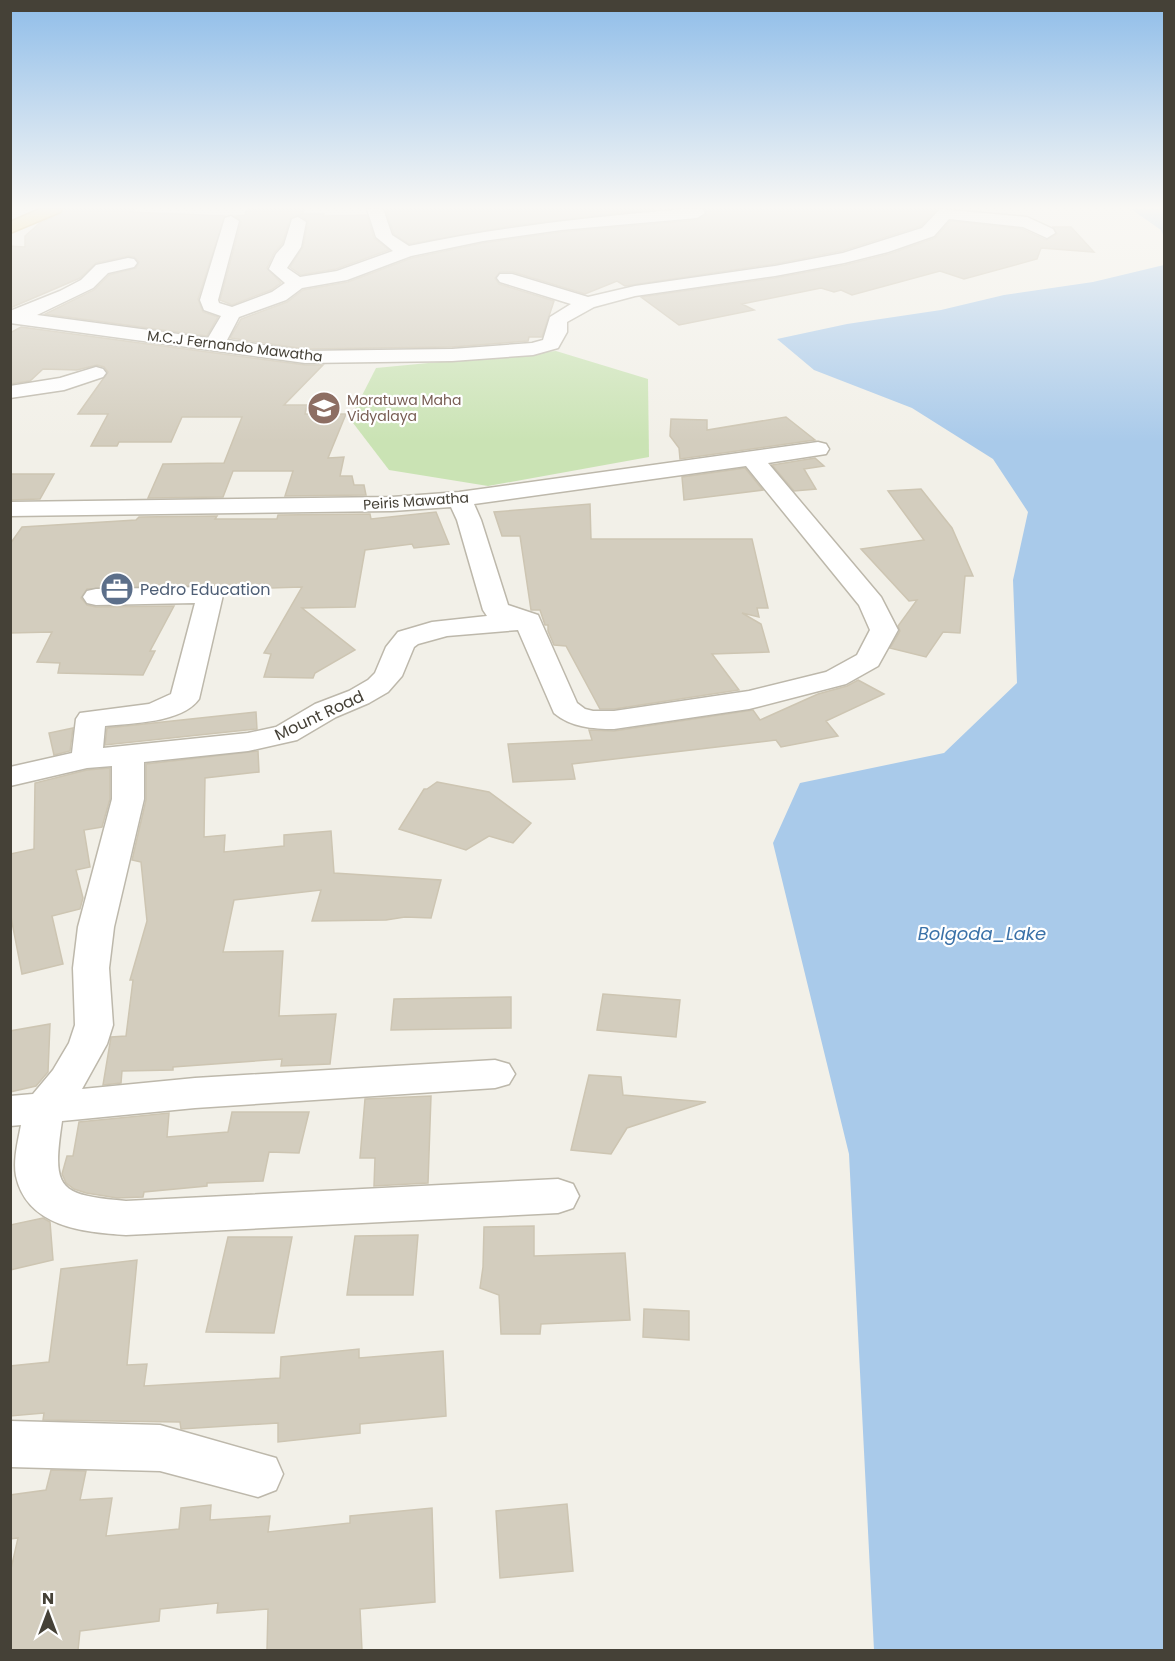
<svg xmlns="http://www.w3.org/2000/svg" width="1175" height="1661" font-family="Poppins,sans-serif">
<style>
.green{fill:#cae3b4}
.water{fill:#a9caea}
.building{fill:#d3cdbe;stroke:#cdc5b2;stroke-width:1.5}
.lines{fill:none;stroke-linecap:round;stroke-linejoin:round}
.minor-casing{stroke:#bdb8ab;stroke-width:3}
.highway-casing{stroke:#d0a745;stroke-width:3}
.minor{fill:#fff;fill-rule:evenodd}
.highway{fill:#f1d174;fill-rule:evenodd}
.labels{text-anchor:middle;stroke-width:4.5;stroke-linejoin:round;paint-order:stroke}
.far-street-label{font-size:14px;fill:#454137;stroke:#fff}
.far-education-label{font-size:14px;fill:#785e54;stroke:#fff;text-anchor:start}
.service-label{font-size:16px;fill:#4e5e75;stroke:#fff;text-anchor:start}
.street-label{font-size:16px;fill:#454137;stroke:#fff}
.water-label{font-size:18px;font-style:italic;fill:#3a71a8;stroke:#fff}
</style>
<rect width="100%" height="100%" fill="#f2f0e8"/>
<path class="green" d="M556,351L648,379L649,457L488,486L389,470L350,419L376,368Z"/>
<path class="water" d="M1131,209H1164V237L1161,230Z
M1164,265V1650H874L849,1154L773,843L800,783L944,753L1017,683L1013,580L1028,512L993,459L912,408L814,370L777,339L847,324L941,310L1004,295L1093,282Z"/>
<path class="building" d="M64,209H135L131,212L225,216L198,299L203,312L218,317L207,336L45,314L94,290L109,275L136,268L139,262L134,257L128,256L96,263L80,278L10,308V246L25,247V236L41,222L61,214Z
M247,209H305L302,214H324L323,216L367,215L374,238L389,250L336,269L301,275L290,267L303,247L308,221L299,215L291,217L282,244L274,253L267,268L281,283L271,290L232,305L220,300L241,222L235,216L245,215Z
M385,209H656L511,226L409,244L394,234Z
M705,209H937L921,226L842,251L775,264L625,286L617,281L585,294L513,272H500L495,278L499,284L554,301L542,337H529L528,341L452,347L305,349L230,338L241,319L287,302L303,290L348,282L412,258L483,243L561,232L697,220L706,215Z
M950,221L1022,229L1046,240L1057,234L1053,227H1071L1094,252L1041,248L1037,259L964,279L940,271L852,295L841,290L834,292L821,288L742,304L754,310L679,325L641,297L775,278L845,265L889,254L935,238Z
M21,327L305,365H323L284,405H307L305,414H346L328,458L344,457L340,476H352L354,485H364L366,495L285,496L293,471H233L223,497L148,498L163,464L224,463L242,417H182L171,442H119L117,446H91L108,414H78L108,372L104,367L97,365L77,370L43,369L30,381L10,384V333Z
M786,417L815,440L680,459L679,448L670,436L671,419L707,420V430Z
M815,458L824,466L804,469L816,489L794,491L772,465Z
M745,468L763,490L684,500L682,477Z
M10,474H54L40,499L10,500Z
M921,489L952,528L973,576H965L960,633L943,632L926,657L890,648L900,631L898,626L917,600L909,601L861,549L924,540L888,491Z
M590,504L591,539H752L768,608H757L759,617L742,613L761,624L769,652L712,654L739,690L614,709H600L566,646L554,645L548,631V625H545L540,610H531L520,536H502L494,512Z
M436,512L449,544L414,548L412,544L365,550L355,607L302,608L355,650L315,673L313,678L264,677L271,654L264,653L302,587L237,589L210,585L87,589L81,598L87,605L96,607L174,606L150,651H155L143,675L58,673L60,663L37,662L52,632L10,633V544L22,527L136,520L139,517L217,516L215,519H277L278,515L370,514L371,519Z
M858,680L884,694L826,721L838,736L781,747L776,740L572,764L575,779L513,782L508,744L592,740L589,730L614,731L753,710L760,720L818,694L847,686Z
M256,712L257,729L105,745L107,728Z
M73,728L70,751L54,755L49,733Z
M258,751L259,772L205,778L204,837L225,835L224,852L284,846V835L331,831L334,873L441,880L431,918L405,917L386,920L312,921L321,890L234,900L223,952L283,951L279,1016L336,1014L330,1064L281,1066L282,1059L173,1067V1070L122,1071L121,1083L103,1085L111,1037L126,1036L133,980H130L147,921L141,862L132,860L146,800V764Z
M110,768V799L102,827L84,830L90,867L76,870L83,898L80,909L52,916L63,964L22,974L10,912V854L34,849L35,783L87,770Z
M437,782L489,792L531,823L513,843L489,836L466,850L399,829L424,789H427Z
M603,994L680,1000L676,1037L597,1030Z
M511,997V1028L391,1030L394,999Z
M50,1024L48,1072L36,1086L10,1092V1031Z
M589,1075L621,1077L623,1095L706,1102L627,1128L611,1154L571,1150Z
M431,1096L428,1183L374,1186L375,1158H360L365,1099Z
M232,1112H309L299,1153L269,1152L263,1181L207,1183V1186L144,1192L143,1197L117,1198L86,1193L74,1189L66,1183L62,1174L67,1156H73L79,1122L169,1113L167,1137L228,1132Z
M43,1218L50,1222L53,1260L10,1270V1225Z
M534,1226V1256L625,1253L630,1320L541,1324L540,1334H501L499,1295L480,1288L483,1267L484,1227Z
M418,1235L413,1295H347L355,1236Z
M228,1237H292L274,1333L206,1332Z
M137,1260L127,1365L147,1364L144,1386L280,1378L281,1357L359,1349V1358L443,1351L446,1416L360,1424V1433L278,1442V1423L181,1429L180,1422L43,1420L44,1413L10,1416V1366L49,1362L61,1269Z
M644,1309L689,1311V1340L643,1337Z
M51,1470L86,1471L80,1500L112,1498L106,1536L179,1529L181,1508L211,1505L210,1520L270,1516L268,1532L350,1523V1516L432,1508L435,1602L360,1609L362,1650H267L268,1609L217,1613L218,1603L160,1609L159,1621L80,1631L78,1650H10V1573L18,1538L10,1539V1495L46,1490Z
M567,1504L573,1571L500,1578L496,1511Z"/>
<g class="lines">
<g class="minor-casing">
<path id="minor" d="M367,209H383L392,235L409,246C500,227 591,217 684,209H702L705,213L697,218L561,230L483,241L411,256L347,280L302,288L286,300L239,317L227,340L305,351L452,349L532,343L543,340L550,317L571,304L500,282L497,278L500,274H512L588,297L635,286L775,266L843,253L922,228L940,209L1027,217L1053,229L1055,233L1047,238L1023,227L949,219L934,236L888,252L844,263L775,276L635,296L594,307L567,322V332L558,348L533,355L452,361L305,363L10,323V311L60,291L81,280L96,265L128,258L134,259L137,263L134,267L108,273L93,288L37,315L208,338L221,316L204,310L200,300L225,218L231,216L239,221L218,300L219,303L232,307L272,292L285,283L269,269L276,254L284,245L292,219L298,217L306,222L301,247L287,268L300,277L337,271L393,251L376,237Z
M96,367L103,369L106,373L103,377L64,390L10,398V386L60,378Z
M818,442L826,444L829,449L826,454L768,463L881,597L898,630L878,666L846,684L749,709L614,729C592,729 571,727 554,713L518,630L447,636L418,644L414,647L402,676L388,692L369,703L336,717L297,740L248,751L144,762V799L114,927L109,968L113,1025L107,1044L82,1089L195,1078L495,1060L509,1064L515,1074L509,1084L495,1088L195,1108L62,1121C52,1189 57,1195 126,1201L558,1179L573,1184L579,1196L573,1208L558,1213L126,1235C83,1232 27,1227 16,1176C13,1160 18,1141 21,1125L10,1126V1096L33,1094L53,1070L69,1043L75,1025L73,968L78,927L112,799V766L87,768L10,786V767L72,753L76,719L80,713L149,704L171,694L195,603L96,605L87,603L83,597L87,591L96,589L210,587L219,589L223,595L199,699C182,723 132,723 105,726L103,748L248,733L276,727L315,704L349,691L368,680L375,673L386,647L398,632L432,622L487,616L483,610L457,520L451,507L392,511L10,516V502L392,497L459,492ZM746,466L859,605L870,630L857,655L826,672L749,691L614,711H593L585,709L577,703L538,615L508,605L481,520L474,504Z
M10,1421L160,1425L276,1458L283,1474L276,1490L258,1497L160,1471L10,1467Z"/>
</g>
<g class="highway-casing">
<path id="highway" d="M40,209H62L60,212L10,233V222Z"/>
</g>
<use href="#minor" class="minor"/>
<use href="#highway" class="highway"/>
</g>
<linearGradient id="sky" x2="0" y2="1"><stop stop-color="#8fbde9"/><stop offset="0.47" stop-color="#f9f8f5"/><stop offset="1" stop-color="#f9f8f5" stop-opacity="0"/></linearGradient>
<rect width="1175" height="442" fill="url(#sky)"/>
<defs>
<g id="school-disc" transform="scale(1.725)"><circle r="9.5" fill="#8d6e63" stroke="#fff"/><path d="M0-5L7-2L0 1L-7-2ZM-4 1L0 2.5L4 1V4Q0 6-4 4Z" fill="#fff"/></g>
<g id="office-disc" transform="scale(1.725)"><circle r="9.5" fill="#5c6f8a" stroke="#fff"/><path d="M-6-3h4V-5.5h4V-3h4V5H-6ZM-1-4.5V-3h2v-1.5ZM-6 0V1H6V0Z" fill="#fff"/></g>
</defs>
<g fill-rule="evenodd">
<use href="#school-disc" x="324" y="408"/>
<use href="#office-disc" x="117" y="589"/>
</g>
<g class="labels">
<g class="far-street-label">
<text transform="translate(235 346) rotate(7)" y="5">M.C.J Fernando Mawatha</text>
<text transform="translate(416 501) rotate(-4)" y="5">Peiris Mawatha</text>
</g>
<g class="far-education-label">
<text x="347" y="405">Moratuwa Maha<tspan x="347" dy="16">Vidyalaya</tspan></text>
</g>
<g class="service-label">
<text x="140" y="595">Pedro Education</text>
</g>
<g class="street-label">
<text transform="translate(319 715) rotate(-25)" y="6">Mount Road</text>
</g>
<g class="water-label">
<text x="982" y="940">Bolgoda_Lake</text>
</g>
</g>
<rect width="1175" height="1661" fill="none" stroke="#454137" stroke-width="24"/>
<g transform="translate(48 1613)" stroke="#ffffff" stroke-width="4.5" paint-order="stroke">
<path d="M0-4.5L10 22L0 15L-10 22Z" fill="#454137"/>
<text y="-9" font-size="16" font-weight="bold" text-anchor="middle" fill="#454137">N</text>
</g>
</svg>
